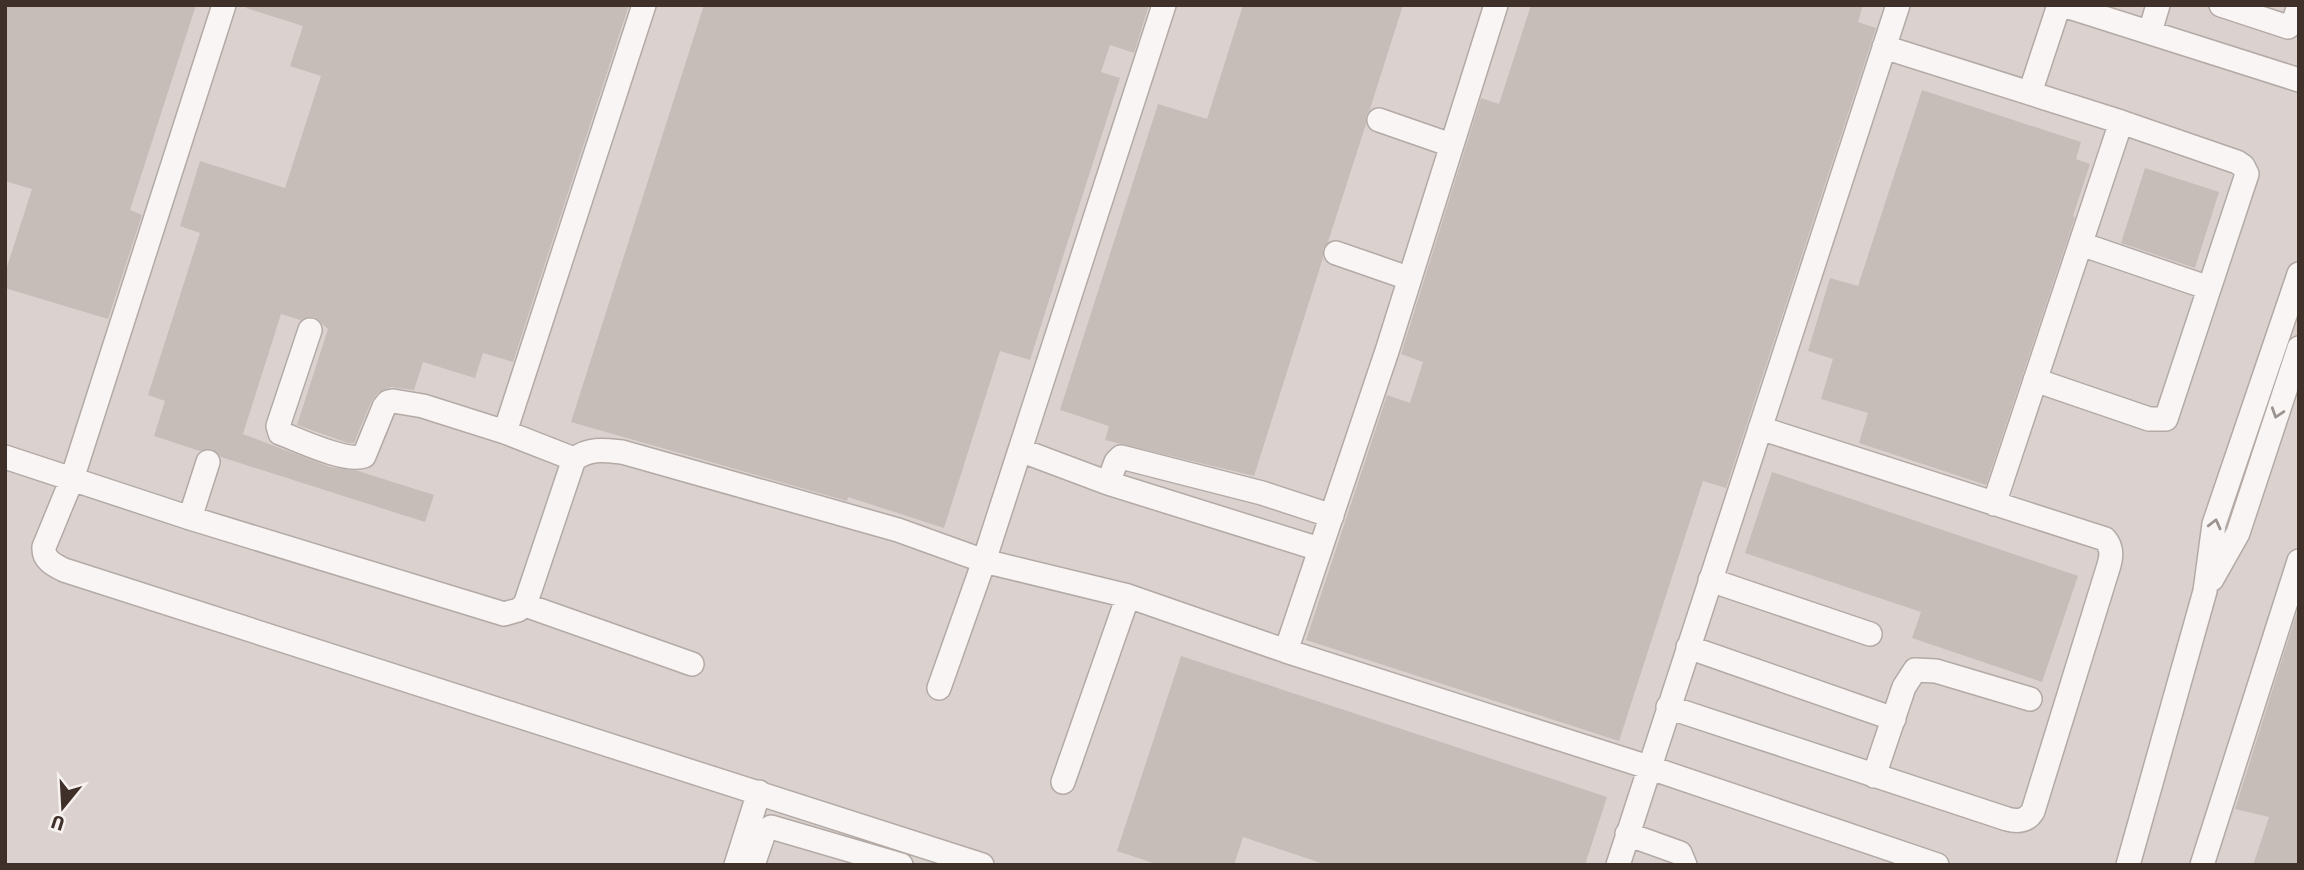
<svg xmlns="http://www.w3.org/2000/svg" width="2304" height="870" font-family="'Fira Sans',sans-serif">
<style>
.built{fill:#dbd2cf}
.building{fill:#c6bcb8}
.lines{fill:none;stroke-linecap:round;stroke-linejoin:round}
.minor-casing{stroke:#b3aaa6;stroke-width:26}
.minor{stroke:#f8f5f4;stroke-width:23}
.oneway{stroke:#9c928f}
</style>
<rect width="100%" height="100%" fill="#e9e3e1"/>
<path class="built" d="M5,5H2299V865H5Z"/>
<path class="building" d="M5,5H196L130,210L142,215L108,319L5,288V273L32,189L5,181Z
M247,5H629L513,362L483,353L475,378L423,362L414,390L391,387L378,393L371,402L354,443H348L297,425L328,329L314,317H307L300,320L281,314L243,434L330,467L358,471L434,495L425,522L221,457L212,449L200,451L154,436L165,401L148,395L200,233L180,226L200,161L285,188L321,76L290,66L303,26L246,8Z
M704,5H1149L1134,53L1110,45L1101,72L1120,78L1030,360L1000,351L944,528L848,497L847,501L571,422Z
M1243,5H1403L1370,109L1366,116V124L1328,242L1323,249V258L1254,476L1105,440L1109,426L1060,410L1158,104L1207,119Z
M1531,5H1863L1858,22L1876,28L1726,488L1703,481L1619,741L1306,640L1387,395L1410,403L1423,362L1401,354L1481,98L1499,104Z
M1922,90L2081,142L2076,159L2090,164L2073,216L2075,217L1986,485L1859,443L1868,413L1821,399L1833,359L1808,351L1830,278L1858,286Z
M2145,168L2219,192L2195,268L2121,243Z
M1772,472L2078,576L2042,682L1912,638L1921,612L1745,553Z
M2297,612L2299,865H2253L2269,817L2235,809Z
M1181,656L1607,797L1585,865H1327L1243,837L1234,865H1159L1117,851Z"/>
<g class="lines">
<g class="minor-casing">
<path id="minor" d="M224,5L72,479L44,547C43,560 54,565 64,570L982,865
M2063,5L2299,80
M2221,5L2288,27L2293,23L2299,6
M2150,32L2158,5
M1884,47L2121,122L2237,162L2243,166L2247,174L2166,419H2149L2035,380
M2030,93L2059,5
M1379,120L1451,145
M2081,244L2209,288
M1336,253L1408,278
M310,330L278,426L280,433C299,440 346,463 364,456L384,407L388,402L393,401L423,406L505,432L574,459C590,448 603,450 622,452L898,530L984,561L1128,596L1286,651L1648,767L1937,865
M505,432L644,5
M1020,450L1108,483L1319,549
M5,457L190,518L504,614L518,610L525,605L574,459
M1108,483L1116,462L1121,457L1262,493L1332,516
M1994,504L2121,122
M190,518L208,462
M2212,579L2238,533L2299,348
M1710,580L1870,634
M525,605L692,664
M1688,647L1894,719
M1286,651L1387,351L1496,5
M939,688L984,561L1164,5
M1668,707L2007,819C2018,822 2027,821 2033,811L2109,565C2112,555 2112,547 2105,539L1760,428
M1874,776L1904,687L1915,670L1936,671L2030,699
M1063,782L1128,596
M1627,834L1680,853L1685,865
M736,865L759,792
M753,865L764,833L771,827L901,865
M1618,865L1898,5
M2128,865L2205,591L2214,524L2299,274
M2202,865L2299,561"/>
</g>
<use href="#minor" class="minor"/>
</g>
<defs><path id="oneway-chevron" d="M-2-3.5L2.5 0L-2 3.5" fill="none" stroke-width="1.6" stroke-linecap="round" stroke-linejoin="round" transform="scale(1.75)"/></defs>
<g class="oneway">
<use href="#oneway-chevron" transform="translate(2277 413) rotate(108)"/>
<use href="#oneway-chevron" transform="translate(2215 524) rotate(-76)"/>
</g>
<rect width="2304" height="870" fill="none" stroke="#40302a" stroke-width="14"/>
<g transform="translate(63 807) rotate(198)" stroke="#f7f2f0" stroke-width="5" paint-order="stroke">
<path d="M0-5L12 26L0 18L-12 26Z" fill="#40302a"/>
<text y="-10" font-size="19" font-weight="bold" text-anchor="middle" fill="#40302a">U</text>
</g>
</svg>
